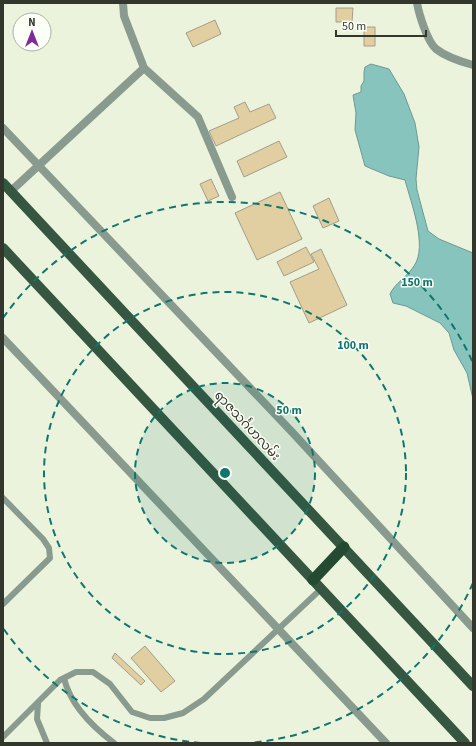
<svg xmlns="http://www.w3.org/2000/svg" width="476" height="746" font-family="'Source Sans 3','Noto Sans Myanmar',sans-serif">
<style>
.water{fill:#86c4bd;stroke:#6d9992}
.building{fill:#e2cfa1;stroke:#a49c88}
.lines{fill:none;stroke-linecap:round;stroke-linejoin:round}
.service{stroke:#899b8e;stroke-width:6}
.minor{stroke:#899b8e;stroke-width:8}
.primary{stroke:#355640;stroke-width:10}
.trunk{stroke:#254a32;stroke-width:11}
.ring{fill:none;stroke:#0f766e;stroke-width:2;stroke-dasharray:7 5}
.labels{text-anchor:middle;stroke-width:3;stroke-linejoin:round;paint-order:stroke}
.street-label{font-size:13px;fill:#33362d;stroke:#fcfff6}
.centre{fill:#0f766e;stroke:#fcfff6;stroke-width:2}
.ring-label{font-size:12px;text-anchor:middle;font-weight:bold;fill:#0f766e;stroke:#fcfff6;stroke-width:3;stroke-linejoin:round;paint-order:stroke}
</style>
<rect width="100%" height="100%" fill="#ecf3dd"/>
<path class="water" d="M371,64L389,69L404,94L415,123L419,147L416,179L417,190L428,231L439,239L473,253V399L467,373L454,350L449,333L440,323L406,306L393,303L390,294C395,283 407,277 414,266C428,246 411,203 405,180L389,176L365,166L355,130L356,113L353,95L361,92V86L364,81V72L365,67Z"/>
<path class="building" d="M336,8H353L352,22H336Z
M215,20L221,34L193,47L186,33Z
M364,27H375V46H364Z
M245,102L250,112L269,104L276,118L216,146L209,131L239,118L234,107Z
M279,141L287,157L244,177L237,161Z
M211,179L219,196L208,201L200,184Z
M280,192L302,239L257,260L235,213Z
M329,198L339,221L323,228L313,206Z
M306,247L314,262L284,276L277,262Z
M321,249L347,305L309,323L290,282L319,269L311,254Z
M145,646L175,681L161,692L131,658Z
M115,653L145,681L141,685L112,658Z"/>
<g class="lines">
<path class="service" d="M3,498L43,539L49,548L50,558L3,604
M64,678C70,705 93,727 114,743
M38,704L37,719L47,743
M3,737L60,680L76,672H93L110,684L132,712L150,718H164L183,713L204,699L321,589"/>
<path class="minor" d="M123,3L124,16L144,68L198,117L232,197
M417,3C419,14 427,41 436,49C445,56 462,62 473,65
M3,128L292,432L473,628
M11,191L144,68
M3,338L386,743"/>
<path class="primary" d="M3,183L473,686
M3,248L465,743"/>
<path class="trunk" d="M313,580L344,547"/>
</g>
<circle cx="225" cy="473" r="90" fill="#0f766e" fill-opacity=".12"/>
<g class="ring">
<circle cx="225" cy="473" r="90"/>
<circle cx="225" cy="473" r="181"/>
<path d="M473 583A271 271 0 0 1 249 743M201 743A271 271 0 0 1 3 628M3 318A271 271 0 0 1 473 363"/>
</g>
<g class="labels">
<g class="street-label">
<text transform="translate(248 425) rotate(47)" y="5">ရာဇသင်္ဂဟလမ်း</text>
</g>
</g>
<circle cx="225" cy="473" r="6" class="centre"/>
<g class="ring-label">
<text x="417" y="286">150 m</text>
<text x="353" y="349">100 m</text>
<text x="289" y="414">50 m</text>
</g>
<rect width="476" height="746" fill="none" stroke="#33362d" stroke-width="8"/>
<g transform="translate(32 32)"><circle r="19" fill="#fcfff6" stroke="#acafa6"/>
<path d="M0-3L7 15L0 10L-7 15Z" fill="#7f2b9a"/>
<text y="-6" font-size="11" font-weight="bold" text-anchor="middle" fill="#33362d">N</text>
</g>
<path d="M336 30v6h90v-6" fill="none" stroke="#33362d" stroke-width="2"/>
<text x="342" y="30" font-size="12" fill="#33362d" stroke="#fcfff6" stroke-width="3" paint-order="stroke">50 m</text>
</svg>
